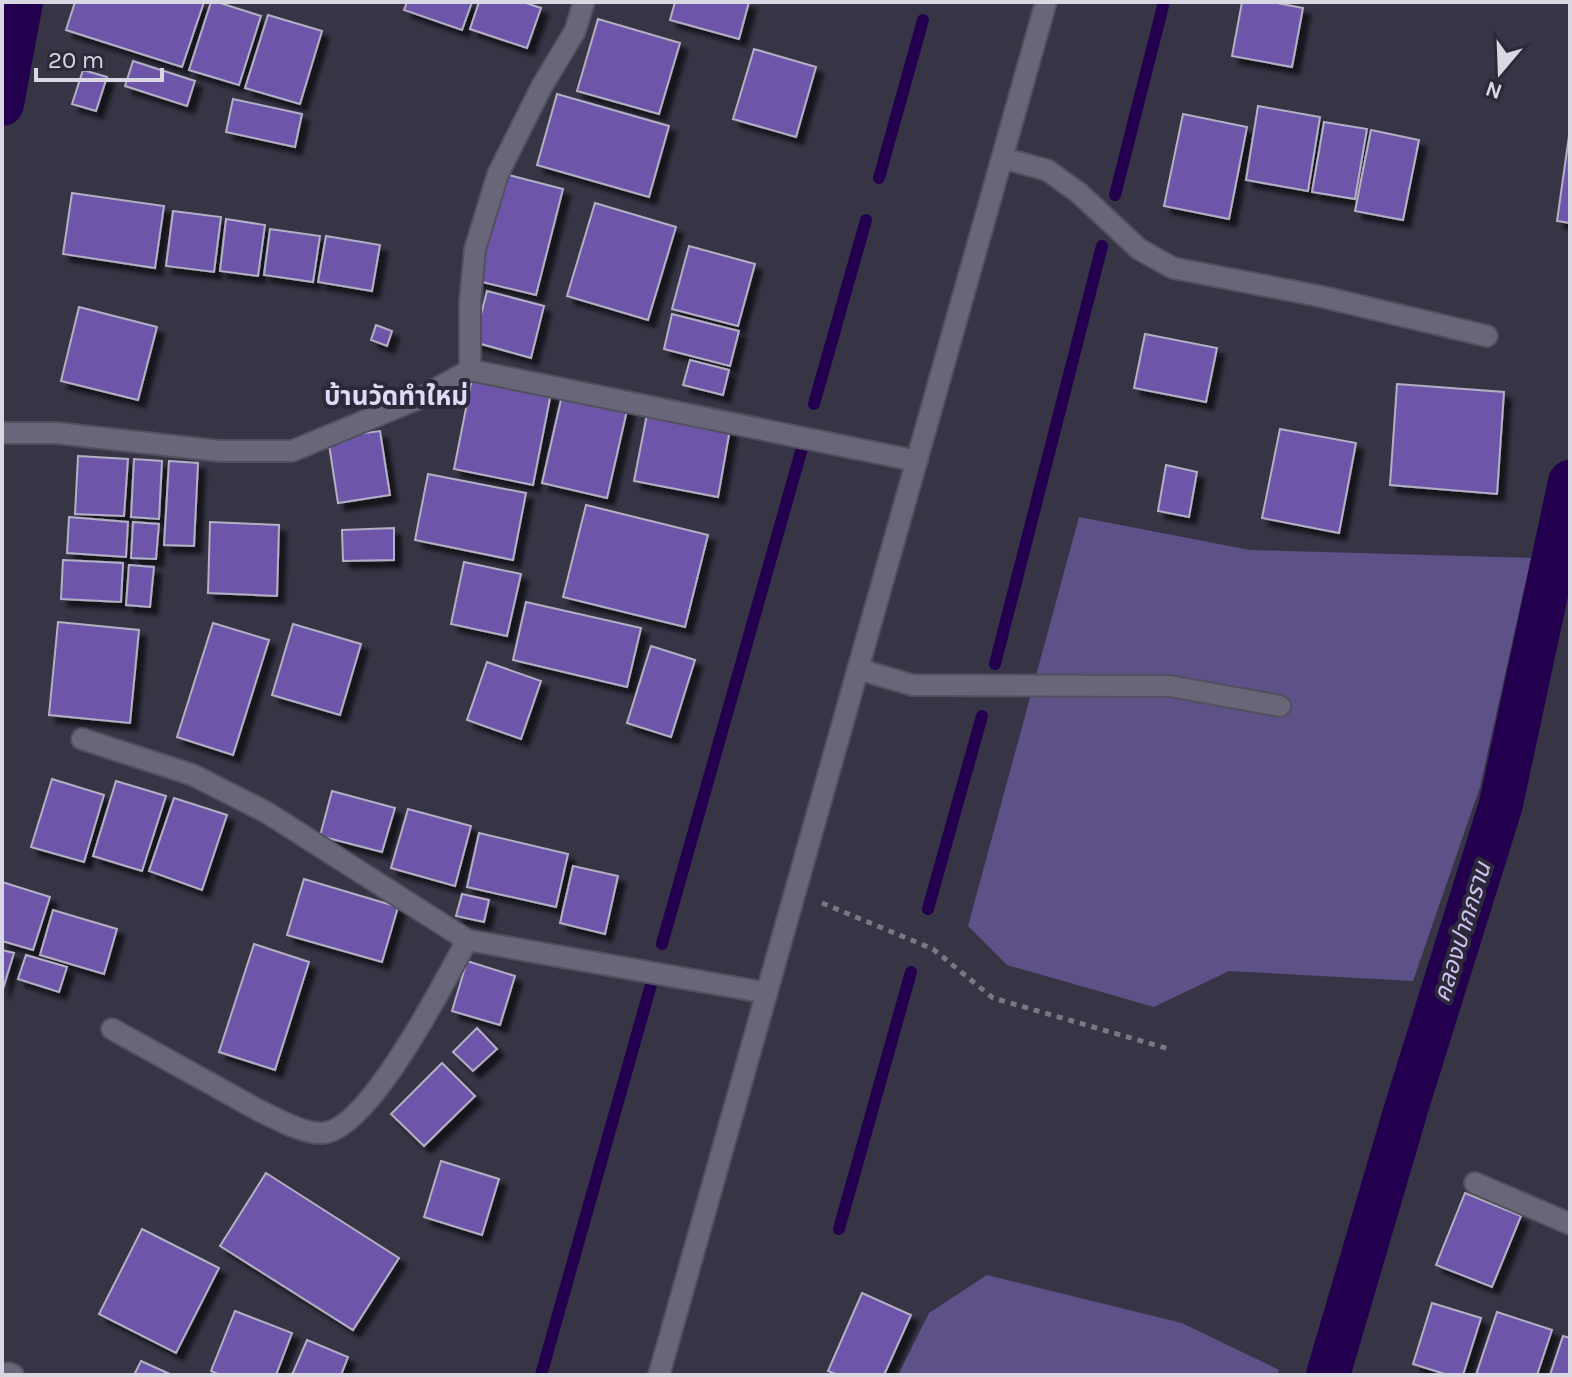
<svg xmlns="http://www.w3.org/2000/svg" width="1572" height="1377" font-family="Karla,'Noto Sans Thai',sans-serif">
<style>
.green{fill:#5e5187}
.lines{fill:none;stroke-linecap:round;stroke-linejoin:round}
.stream{stroke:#22004e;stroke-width:12}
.canal{stroke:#22004e;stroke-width:44}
.building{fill:#6d57a9;stroke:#b3afc4;stroke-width:2;filter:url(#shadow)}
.lane-casing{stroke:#52505e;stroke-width:24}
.street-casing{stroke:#52505e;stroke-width:24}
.secondary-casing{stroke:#52505e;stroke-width:24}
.path{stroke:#797685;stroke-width:5;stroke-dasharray:6 6;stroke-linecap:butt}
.lane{stroke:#6a6679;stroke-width:20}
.street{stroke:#6a6679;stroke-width:20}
.secondary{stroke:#6a6679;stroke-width:20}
.labels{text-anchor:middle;stroke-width:8;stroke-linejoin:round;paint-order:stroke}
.water-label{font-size:24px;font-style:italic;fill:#ccc3f0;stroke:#2d293a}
.quarter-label{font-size:26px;font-weight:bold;fill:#dfdaf7;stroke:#2d293a}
</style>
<defs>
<filter id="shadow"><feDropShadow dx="7" dy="7" stdDeviation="2" flood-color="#0009"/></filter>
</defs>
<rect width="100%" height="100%" fill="#373445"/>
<path class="green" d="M1079,517L1250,550L1531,558L1480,787L1413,981L1229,971L1154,1007L1007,965L968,926Z
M987,1275L1182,1323L1279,1370L1277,1375H898L929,1313Z"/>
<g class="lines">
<path class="stream" d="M879,178L923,20
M1115,195L1164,2
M814,404L866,220
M995,664L1102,246
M928,909L982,716
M662,944L802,448
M839,1229L911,972
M541,1375L652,981"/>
<path class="canal" d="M2,104L21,2
M1328,1375L1406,1109L1501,804L1570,482"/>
</g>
<path class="building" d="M75,2H204L182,67L66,30Z
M211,2H217L261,16L239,85L189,70Z
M407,2H472L462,30L404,10Z
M479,2H523L541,8L527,48L470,29Z
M675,2H749L739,39L670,20Z
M1242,2H1272L1303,8L1292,67L1232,56Z
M268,15L322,31L300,104L245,88Z
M598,19L680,43L659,114L577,91Z
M754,49L816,67L796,137L733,119Z
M133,61L195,81L187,106L125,86Z
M83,70L107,77L96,111L72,104Z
M557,94L669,126L649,197L537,165Z
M233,99L302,114L295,147L226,132Z
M1258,106L1320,117L1308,191L1246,180Z
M1183,114L1247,127L1229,219L1164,206Z
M1324,122L1367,129L1355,199L1312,192Z
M1570,129V223L1557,221Z
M1371,130L1419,140L1403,220L1355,211Z
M501,173L563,189L536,295L474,280Z
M72,193L164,206L155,268L63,254Z
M595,203L676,227L648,320L567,296Z
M173,211L221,217L214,272L166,266Z
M226,219L265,225L258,276L220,271Z
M270,229L320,236L313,282L264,275Z
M326,236L380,245L372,291L318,282Z
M689,246L755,264L738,326L672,309Z
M487,291L544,306L531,358L474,342Z
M79,307L157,327L138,400L61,381Z
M672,314L739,331L730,366L664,349Z
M376,325L392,331L387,346L371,340Z
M1145,334L1217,348L1206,402L1134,388Z
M690,360L729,370L723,395L683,385Z
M472,378L551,393L533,485L454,469Z
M1397,384L1504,392L1497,494L1390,485Z
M563,391L628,406L607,498L542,483Z
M647,414L730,429L718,497L634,481Z
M1280,429L1356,443L1339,533L1262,518Z
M380,431L390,495L338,503L328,438Z
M78,456L128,459L124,516L75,514Z
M134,459L162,461L159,519L131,517Z
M169,461L198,463L194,546L164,545Z
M1166,465L1197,472L1189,517L1158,511Z
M428,474L526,493L513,560L415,540Z
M586,505L708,535L685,627L563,597Z
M69,517L128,522L126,557L67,553Z
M133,522L159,524L156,559L131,558Z
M210,522L279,525L277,596L208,593Z
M394,528V560L343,561L342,530Z
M63,560L123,563L121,602L61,599Z
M464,562L521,574L507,636L451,624Z
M129,565L154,567L150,607L126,605Z
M526,602L641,628L627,687L513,660Z
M58,622L139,630L130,723L49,715Z
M213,623L269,640L233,755L177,737Z
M293,624L361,644L340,715L272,695Z
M651,646L695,660L671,737L627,723Z
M487,662L541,681L521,739L467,720Z
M52,779L104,795L84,862L31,847Z
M116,781L166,796L142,871L93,856Z
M332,791L395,808L382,852L320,836Z
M174,798L227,815L202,890L149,871Z
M408,809L471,826L455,886L391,868Z
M479,833L568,854L556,907L467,887Z
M573,866L618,876L605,934L560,923Z
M304,879L398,907L382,962L287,935Z
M2,882L50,897L33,950L2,941Z
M462,894L489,900L484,922L456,916Z
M53,910L117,929L104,974L40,955Z
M254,944L309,962L275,1070L219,1052Z
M2,950L14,953L2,992Z
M26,955L67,967L59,992L18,979Z
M467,961L515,976L500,1025L452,1011Z
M477,1028L497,1049L473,1071L453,1052Z
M442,1063L475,1096L424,1146L391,1114Z
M441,1161L499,1179L482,1235L424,1217Z
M266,1173L399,1258L353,1330L220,1246Z
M1465,1193L1521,1216L1492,1287L1436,1265Z
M142,1229L219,1268L176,1353L99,1314Z
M862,1293L911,1315L884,1375H838L828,1371Z
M1432,1303L1481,1318L1463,1375H1448L1413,1364Z
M235,1311L292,1333L276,1375H220L211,1371Z
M1497,1312L1552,1330L1537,1375H1476Z
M1563,1336L1570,1338V1375H1550Z
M307,1340L348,1357L341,1375H292Z
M141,1361L172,1375H134Z"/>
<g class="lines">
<g class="lane-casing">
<path id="lane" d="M858,669L912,685L1170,686L1280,706
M82,739L193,775L266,812L467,940
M112,1029L260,1111"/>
</g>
<g class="street-casing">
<path id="street" d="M1002,158L1047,170L1079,193L1139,249L1173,268L1319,296L1487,336
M470,370V301L475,249L498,174L542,86L575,31L584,2
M2,433H56L220,451H292L420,398L470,370L917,461
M260,1111C278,1119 302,1134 323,1133C370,1129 445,981 467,940L767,993
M1475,1183L1570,1224
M8,1373L13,1375"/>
</g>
<g class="secondary-casing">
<path id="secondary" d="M659,1375L1046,2"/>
</g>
<path class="path" d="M822,903L933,949L993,998L1169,1049"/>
<use href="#lane" class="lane"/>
<use href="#street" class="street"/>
<use href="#secondary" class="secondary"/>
</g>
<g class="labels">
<g class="water-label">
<text transform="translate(1462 932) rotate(-73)" y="8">คลองปากกราน</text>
</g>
<g class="quarter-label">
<text x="396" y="405">บ้านวัดทำใหม่</text>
</g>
</g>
<rect width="1572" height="1377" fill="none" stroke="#d9d7e2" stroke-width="8"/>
<g transform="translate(1500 72) rotate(199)" stroke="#2d293a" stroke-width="6" paint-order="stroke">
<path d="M0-6L14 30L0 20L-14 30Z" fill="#d9d7e2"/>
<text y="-12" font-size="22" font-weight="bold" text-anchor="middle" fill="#d9d7e2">N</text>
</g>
<path d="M36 68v12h126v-12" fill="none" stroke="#d9d7e2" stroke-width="4"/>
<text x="48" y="68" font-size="24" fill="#d9d7e2" stroke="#2d293a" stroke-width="6" paint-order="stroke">20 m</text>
</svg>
